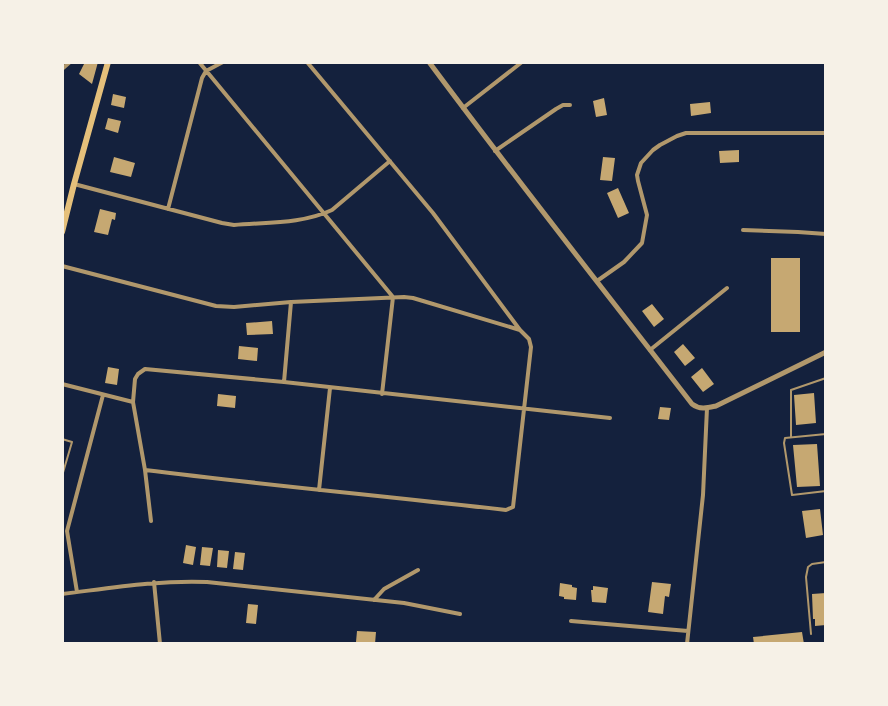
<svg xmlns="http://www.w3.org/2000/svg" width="888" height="706" font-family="Overpass,sans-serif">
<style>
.building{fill:#c6a872}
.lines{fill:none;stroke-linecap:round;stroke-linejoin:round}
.service{stroke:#b1986c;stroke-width:2}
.minor{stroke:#b1986c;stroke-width:4}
.tertiary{stroke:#b1986c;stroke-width:5}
.primary{stroke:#e5c07b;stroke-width:6}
</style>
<rect width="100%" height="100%" fill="#14213d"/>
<path class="building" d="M85,62H98L92,84L79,74Z
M113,94L126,97L124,108L111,105Z
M604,98L607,115L596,117L593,101Z
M710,102L711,113L691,116L690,104Z
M108,118L121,121L118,133L105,129Z
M739,150V162L720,163L719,151Z
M114,157L135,163L131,177L110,172Z
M603,157L615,158L612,181L600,180Z
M618,188L629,213L618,218L607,193Z
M100,209L116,213L115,220L112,219L108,235L94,232Z
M771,258H800V332H771Z
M652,304L664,319L654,327L642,311Z
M272,321L273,334L247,335L246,323Z
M683,344L695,358L685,366L674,352Z
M239,346L258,348L257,361L238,359Z
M108,367L119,369L117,385L105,383Z
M702,368L714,384L703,392L691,377Z
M814,393L816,423L796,425L794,395Z
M218,394L236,396L235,408L217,406Z
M660,407L671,408L669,420L658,419Z
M817,444L820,486L797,487L793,445Z
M820,509L823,535L806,538L802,511Z
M186,545L196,547L193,565L183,563Z
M202,547L213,548L210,566L200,565Z
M218,550L229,551L227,568L217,567Z
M235,552L245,553L243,570L233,569Z
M652,582L671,584L669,597L665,596L663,614L648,612Z
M560,583L572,585V587L577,588L576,600L564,599V597L559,596Z
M593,586L608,588L606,603L592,602L591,590H593Z
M826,593V625L815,626V619H813L812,594Z
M248,604L258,605L256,624L246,623Z
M357,631L376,632L375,644L356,642Z
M802,632L804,644H754L753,637Z"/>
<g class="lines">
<path class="service" d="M826,434L785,438L784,443L792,495L826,491
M791,436V390L826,378
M62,439L72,442L62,476
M811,634L806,577L808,567L812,564L826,562"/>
<path class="minor" d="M199,62L393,297L382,394
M62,69L70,62
M463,108L522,62
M495,151L556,109L563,105H570
M74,184L222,223L234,225C267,222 302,224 332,210L390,161
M168,209L202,78L206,71L223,62
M743,230L798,232L826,234
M62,266L216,306L234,307L291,302L404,297L413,298L520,330
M597,281L624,262L642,243L647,215L638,181L637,175L641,163L653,150L660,145L677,136L686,133H826
M650,350L727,288
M284,382L291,302
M62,384L133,402
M145,470C265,485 385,496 506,510L513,507L531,347L529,339L520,330L433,213L307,62
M319,490L330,388
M151,521L145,470L133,402L135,379L138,374L145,369L284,382L610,418
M154,582L160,644
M77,592L67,531L103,395
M62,594C111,588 158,580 207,582L404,603L460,614
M374,600L384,589L418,570
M571,621L688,631
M687,644L703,495L707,408"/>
<path class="tertiary" d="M429,62C515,178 604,290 692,404C700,410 707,408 716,406L826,352"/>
<path class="primary" d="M62,232L74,184L108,62"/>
</g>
<rect width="888" height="706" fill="none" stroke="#f6f1e7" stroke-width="128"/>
</svg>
